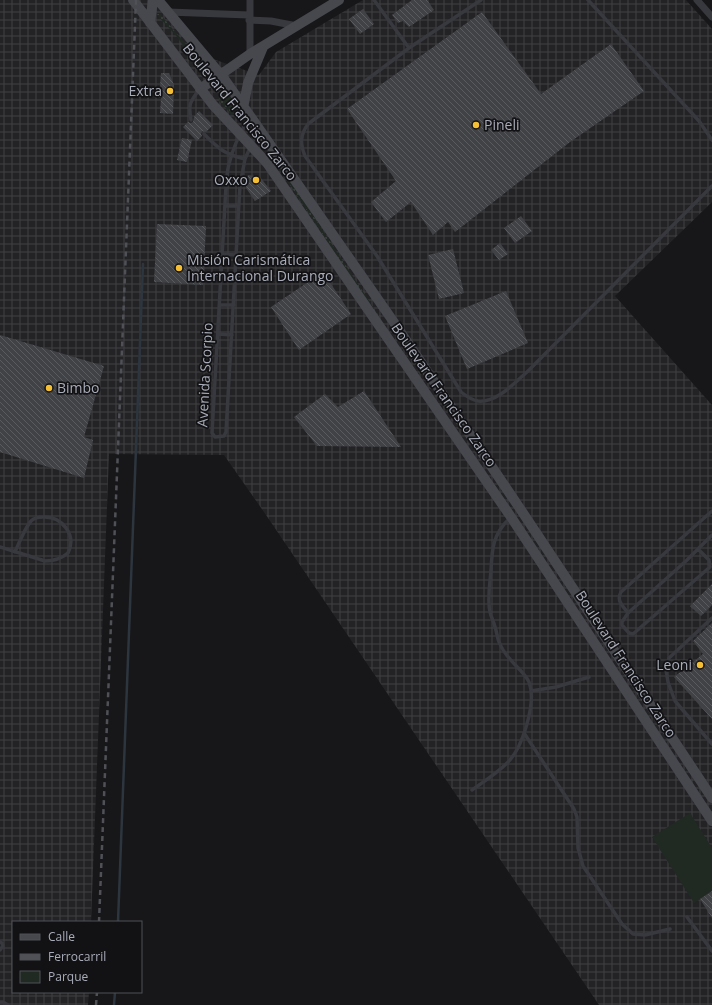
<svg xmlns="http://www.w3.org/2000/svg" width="712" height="1005" font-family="'Open Sans',sans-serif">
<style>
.industrial{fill:url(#industrial-grid)}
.grass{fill:url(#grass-dots)}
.park{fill:#212923}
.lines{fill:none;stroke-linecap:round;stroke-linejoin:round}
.stream{stroke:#2d353e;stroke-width:2.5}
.building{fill:url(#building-back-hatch)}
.lane{stroke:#38393e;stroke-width:3.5}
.street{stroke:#38393e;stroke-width:7}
.secondary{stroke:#46484e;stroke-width:10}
.rail{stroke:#4f5157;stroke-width:2.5;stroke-dasharray:5 4;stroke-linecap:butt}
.poi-dot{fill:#f4bf34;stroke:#121214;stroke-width:1.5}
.labels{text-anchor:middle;stroke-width:3.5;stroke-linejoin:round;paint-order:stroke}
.poi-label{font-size:14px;fill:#a9adb9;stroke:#121214;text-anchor:end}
.street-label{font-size:14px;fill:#a9adb9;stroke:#121214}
</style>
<defs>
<pattern id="industrial-grid" width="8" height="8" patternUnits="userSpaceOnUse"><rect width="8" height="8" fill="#232326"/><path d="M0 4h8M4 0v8" fill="none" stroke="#404043"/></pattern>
<pattern id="grass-dots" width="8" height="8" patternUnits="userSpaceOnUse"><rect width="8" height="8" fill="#212923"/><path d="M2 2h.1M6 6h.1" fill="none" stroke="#3e4541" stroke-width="1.8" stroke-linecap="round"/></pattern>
<pattern id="building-back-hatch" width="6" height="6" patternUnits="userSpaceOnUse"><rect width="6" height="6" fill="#414246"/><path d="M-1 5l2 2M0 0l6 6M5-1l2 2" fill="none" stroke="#5a5b5f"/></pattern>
</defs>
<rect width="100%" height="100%" fill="#171719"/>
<path class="industrial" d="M0,0H155L213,59L259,75L276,52L363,0H686L712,29V202L615,296L712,405V1005H599L266,515L224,455L109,454L91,922H13V992H89L88,1005H0Z"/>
<path class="grass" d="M157,14H160L202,63L203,66L201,68H198L178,38L158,16Z
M225,93L229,94L238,109L232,115L219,101L221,95Z
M271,156H274L379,316L377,317Z"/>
<path class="park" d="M690,813L712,848V892L694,903L652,837Z"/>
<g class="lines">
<path class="stream" d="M118,922L143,264
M114,1005L115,992"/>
</g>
<path class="building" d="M412,0H427L434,10L409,27L403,21L398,23L392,15Z
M363,9L374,24L360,34L349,19Z
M482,12L541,94L611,44L644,91L570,142L455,232L448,222L433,235L411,202L386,222L371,202L396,181L347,109Z
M161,73H169L174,85L173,114L160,113L161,98H159Z
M199,111L213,125L206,132L202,131L201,134L202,136L197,141L183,127L188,122L191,123L193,122L194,117Z
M182,138L192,140L187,162L177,160Z
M248,175L260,177L271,191L255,201L246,188Z
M521,216L532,231L515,243L504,228Z
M157,224L206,226L203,285L154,282Z
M500,243L508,254L499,260L491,250Z
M453,249L464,293L439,299L428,255Z
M323,272L351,314L299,350L271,307Z
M506,291L528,343L467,369L445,316Z
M0,335L104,366L84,437L93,440L84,478L0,452Z
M364,391L401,447L317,446L294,417L325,394L338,407Z
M712,584V605L701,616L690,606Z
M712,623V719L674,677L703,654L693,641Z
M712,891V918L700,899Z"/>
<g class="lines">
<path class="lane" d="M374,0L409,48
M481,0L409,48L308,124C300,135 300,144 305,156L377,256L461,392C466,396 472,400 478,401C497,403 514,383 527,372L712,186
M588,0L699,121L712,140
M249,117C241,131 233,147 229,164C227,171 227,179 226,186L212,433L215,437L224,436L226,432L240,185L245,159L258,130
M191,120C188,104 190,102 199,90
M204,134C219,149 224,154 245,159
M225,206H239
M223,254L236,255
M220,305H234
M219,334L232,335
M712,511L621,592C616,601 623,606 628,613L687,560L712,535
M0,547L45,561C54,561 61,559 68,553C77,535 62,516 43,517C39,517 34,518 31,521C25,528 19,543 15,552
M628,613L622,622V625L629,633L633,634L710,567L709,560L698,549
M712,618L669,658L666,670L668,682L675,701L712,744
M531,691L556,687L589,677
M524,733L574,809L577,817L578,848L583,866L622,924L633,934L645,935L670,929
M472,790C483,782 496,774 506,764C522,750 537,703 529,682C523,669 506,660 500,644C497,639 497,632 495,627C494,622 491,617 490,612C487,599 490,584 491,570C492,548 493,534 510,518
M687,917L712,951
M0,942L2,943L3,946L0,950
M0,1002H3L8,1005"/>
<path class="street" d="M250,0V54
M697,0L712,17
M168,12L249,15
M249,20L271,21L297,26"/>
<path class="secondary" d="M133,0L213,105L267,163L511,517L712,821
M158,0L225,80L393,321L519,507L712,798
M150,23L153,0
M200,89L250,54L339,0
M243,108L248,83L263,47"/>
<path class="rail" d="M99,922L136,0
M96,1005L97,992"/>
</g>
<g class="poi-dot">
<circle cx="170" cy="91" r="4"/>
<circle cx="476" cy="125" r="4"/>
<circle cx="256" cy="180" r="4"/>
<circle cx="179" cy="268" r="4"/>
<circle cx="49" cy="388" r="4"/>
<circle cx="700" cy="665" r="4"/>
</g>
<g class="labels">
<g class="poi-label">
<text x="162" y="96">Extra</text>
<text x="484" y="130" text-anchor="start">Pineli</text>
<text x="248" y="185">Oxxo</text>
<text x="187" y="265" text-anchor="start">Misión Carismática<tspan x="187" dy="16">Internacional Durango</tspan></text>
<text x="57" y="393" text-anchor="start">Bimbo</text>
<text x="692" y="670">Leoni</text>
</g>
<g class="street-label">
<text transform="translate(240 112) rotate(51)" y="5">Boulevard Francisco Zarco</text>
<text transform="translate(205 375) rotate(-87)" y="5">Avenida Scorpio</text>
<text transform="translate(444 395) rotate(55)" y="5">Boulevard Francisco Zarco</text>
<text transform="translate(626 664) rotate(57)" y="5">Boulevard Francisco Zarco</text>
</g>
</g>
<rect x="12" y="921" width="130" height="72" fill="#121214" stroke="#4e5056"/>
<rect x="20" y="934" width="20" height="6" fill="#46484e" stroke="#4e5056"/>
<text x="48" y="941" font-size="12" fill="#a9adb9">Calle</text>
<rect x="20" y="954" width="20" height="6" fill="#4f5157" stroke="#4e5056"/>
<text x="48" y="961" font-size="12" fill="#a9adb9">Ferrocarril</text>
<rect x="20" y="971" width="20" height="12" fill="#212923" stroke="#4e5056"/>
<text x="48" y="981" font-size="12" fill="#a9adb9">Parque</text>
</svg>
